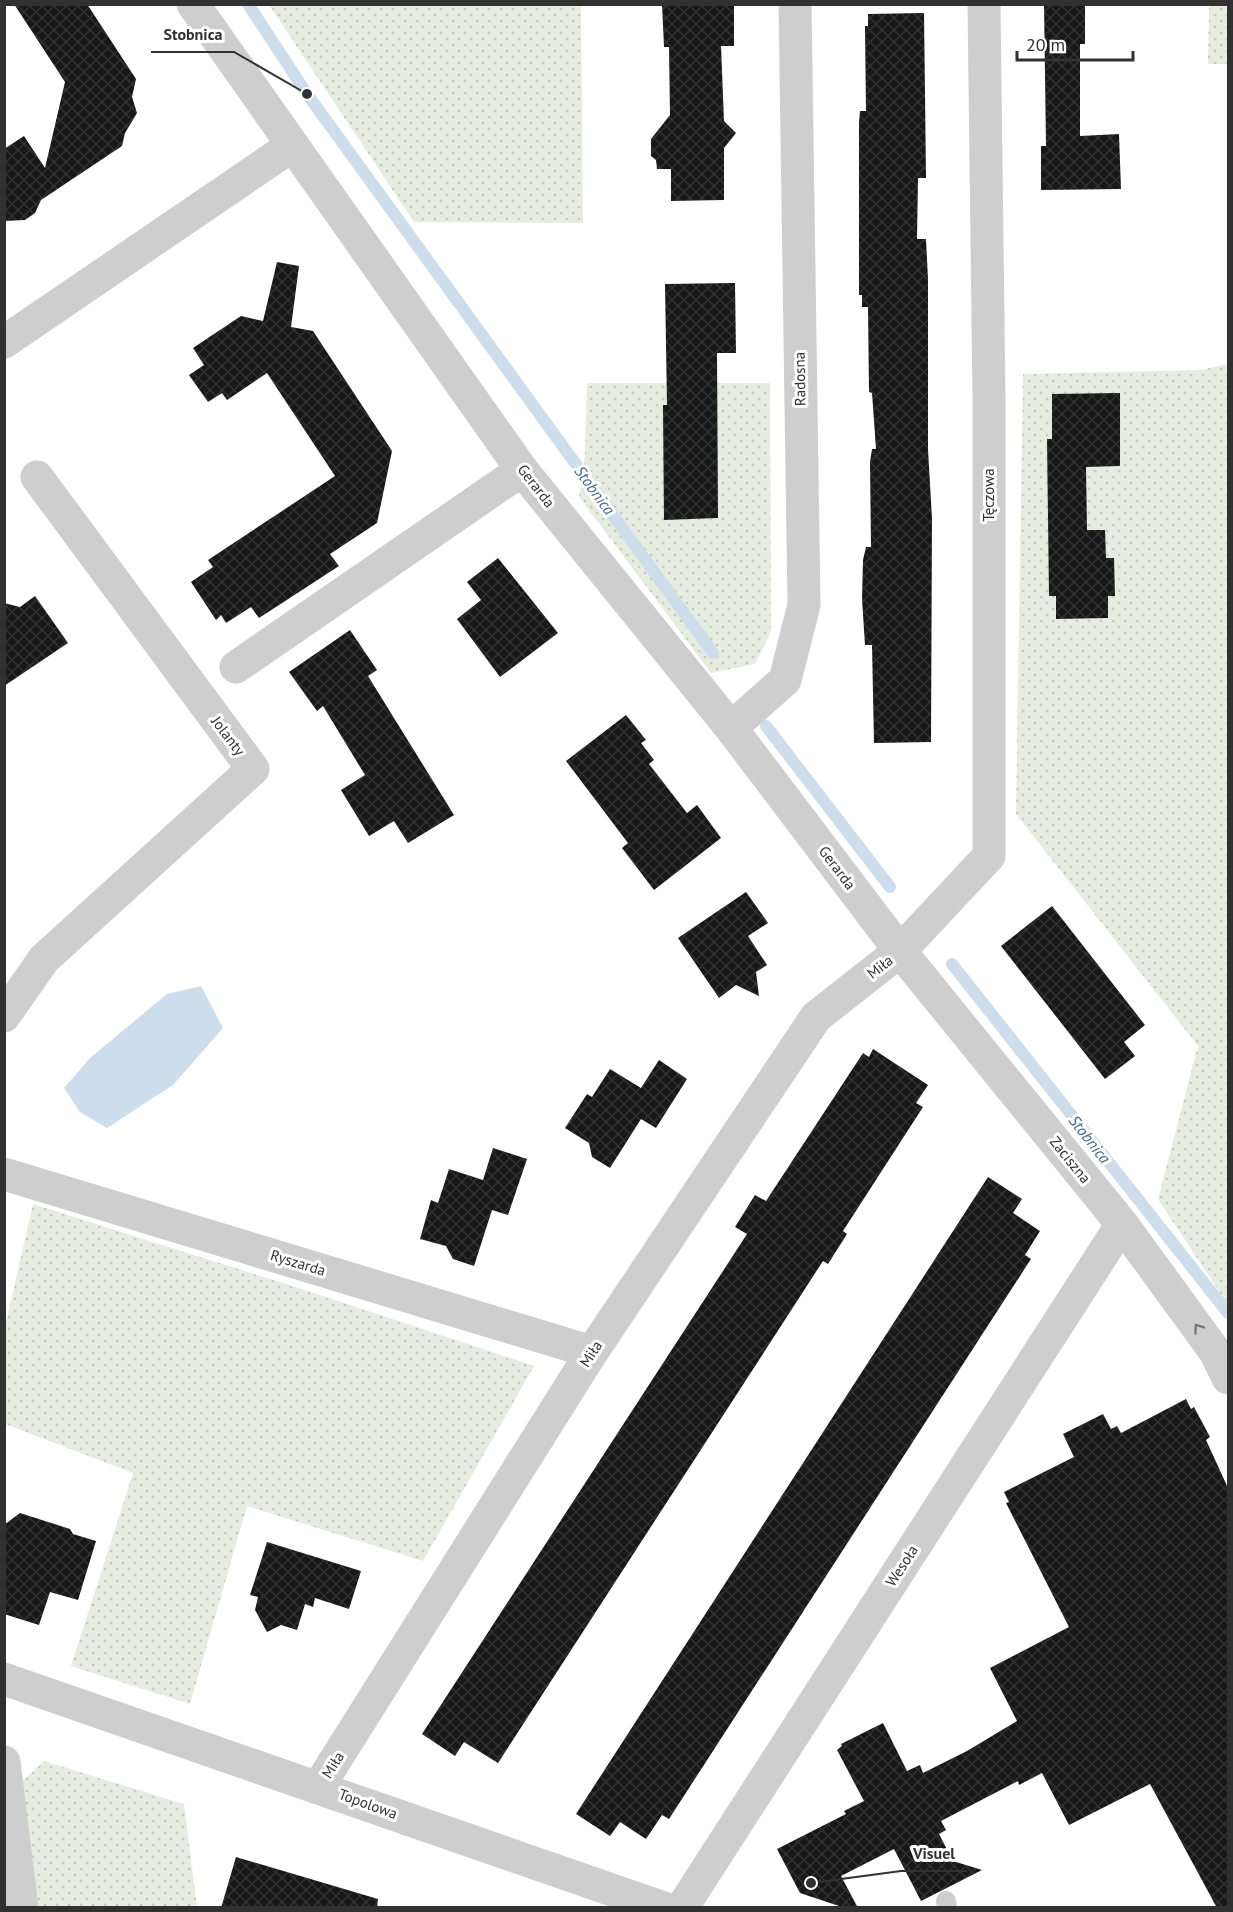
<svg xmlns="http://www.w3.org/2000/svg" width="1233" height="1912" font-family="'PT Sans',sans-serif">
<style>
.green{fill:url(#green-dots)}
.water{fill:#cdddec}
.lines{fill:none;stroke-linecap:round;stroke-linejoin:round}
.stream{stroke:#cdddec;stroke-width:12}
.building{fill:url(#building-cross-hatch)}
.service{stroke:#cecece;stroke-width:20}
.minor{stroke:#cecece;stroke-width:33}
.oneway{stroke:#787878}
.labels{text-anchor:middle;stroke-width:6;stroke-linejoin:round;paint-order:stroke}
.street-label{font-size:15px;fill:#313131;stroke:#fff}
.water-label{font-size:16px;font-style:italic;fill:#416b91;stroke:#fff}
.leader{fill:none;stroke:#313131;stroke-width:2}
.callout-dot{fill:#313131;stroke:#fff;stroke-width:2}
.callout-label{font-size:16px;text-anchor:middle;font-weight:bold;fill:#313131;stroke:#fff;stroke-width:6;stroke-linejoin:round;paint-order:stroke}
</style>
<defs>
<pattern id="green-dots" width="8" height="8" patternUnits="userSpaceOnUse" patternTransform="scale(1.5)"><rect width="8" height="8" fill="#e6ede0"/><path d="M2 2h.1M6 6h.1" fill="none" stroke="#c6ccc1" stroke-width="1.8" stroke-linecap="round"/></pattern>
<pattern id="building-cross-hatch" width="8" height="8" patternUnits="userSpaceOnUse" patternTransform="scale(1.5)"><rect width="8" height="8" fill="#181818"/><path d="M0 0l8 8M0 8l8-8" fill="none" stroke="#313131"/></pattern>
</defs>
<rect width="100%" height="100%" fill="#fff"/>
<path class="green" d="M269,5H581L583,223L414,222Z
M1209,5H1228V64H1208Z
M1228,364V1305L1158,1199L1198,1046L1016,814L1023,374L1201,370Z
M587,383H770L771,632L755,664L711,673L579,497L585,455Z
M33,1204L311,1292L534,1366L423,1561L247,1506L190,1704L71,1666L133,1473L5,1424V1327Z
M44,1761L184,1804L197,1907L5,1908V1853L21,1782Z"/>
<path class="water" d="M201,986L223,1028L173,1085L107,1128L80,1112L64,1088L90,1058L167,994Z"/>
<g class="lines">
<path class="stream" d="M248,4L307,94L713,653
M766,726L890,887
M952,964L1228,1313"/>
</g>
<path class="building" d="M14,4H87L136,79L132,97L137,113L125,133L122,146L41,200L35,213L25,220L4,221V149L24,136L45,168L65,82Z
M662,4L734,5V46H721L724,121L736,133L724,148V200L671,201V169H657L656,160L651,156V139L670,115L669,47H664Z
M1044,4H1085V44H1080V136L1119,134L1121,189L1041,190V146H1046Z
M924,13L926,178H918L917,239H926L928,279V449L932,519L931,742L874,743L872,645H865L862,599L863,560L866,547H871L870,462L872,449H876L872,393L869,392L868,307H862V295H859V123L860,111H866L865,26H868V14Z
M277,262L299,266L291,327L313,331L392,451L377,523L330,554L339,566L259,618L251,607L226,623L221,615L216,620L191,582L213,567L208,560L335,476L267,373L227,400L222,393L208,402L189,375L204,365L193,348L241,316L263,321Z
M735,283L736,353H717L718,518L664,520L663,405H667L665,284Z
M1120,393V466L1086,467L1087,530H1105L1106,558H1114L1115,596H1108V618L1056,619V596H1049L1047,439H1052V394Z
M498,558L558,633L500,677L457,619L481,600L467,582Z
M35,596L68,643L4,686V603L20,607Z
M350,630L377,670L368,676L454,815L408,843L394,821L369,836L341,790L365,775L323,706L317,711L289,672Z
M626,715L646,740L641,743L654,760L649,764L687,813L697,805L721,838L654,890L622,848L628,843L566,761Z
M746,892L768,923L748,936L767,965L756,972L759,996L736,985L719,998L678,938Z
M1052,906L1145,1025L1124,1042L1135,1056L1105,1079L1001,946Z
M873,1049L928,1085L916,1103L923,1107L843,1231L847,1234L828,1264L823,1261L498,1763L464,1742L455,1756L422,1734L747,1234L735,1227L755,1195L766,1201L863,1053L869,1057Z
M659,1060L687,1079L656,1128L641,1119L610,1168L592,1157L589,1143L565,1128L587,1094L592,1097L610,1069L641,1088Z
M493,1148L527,1159L508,1215L492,1210L474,1266L453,1259L446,1246L420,1239L431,1200L438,1203L449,1169L483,1180Z
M988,1177L1022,1199L1013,1213L1040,1231L1025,1255L1031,1259L669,1819L662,1815L646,1839L620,1822L610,1836L576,1814Z
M1186,1399L1191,1409L1194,1407L1210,1437L1206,1440L1228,1488V1908H1217L1150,1784L1069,1825L1042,1773L1019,1785L1018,1781L941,1821L946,1830L939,1834L953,1861L982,1870L921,1901L894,1849L841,1876L858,1908H845L800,1893L777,1849L846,1814L844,1811L864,1801L837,1750L842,1746L841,1744L883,1723L907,1771L920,1765L923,1773L967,1751L1017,1721L990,1668L1069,1627L1006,1503L1009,1502L1004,1492L1074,1457L1063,1434L1103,1414L1111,1429L1117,1426L1121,1433Z
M20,1513L70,1529L73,1534L96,1541L78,1600L50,1592L39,1625L4,1614V1525Z
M267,1542L361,1571L349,1609L315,1598L313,1607L305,1604L297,1630L281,1625L267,1632L255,1610L258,1597L250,1595Z
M236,1857L378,1899L377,1908H221Z"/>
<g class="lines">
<path class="service" d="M946,1901L947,1908"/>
<path class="minor" d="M193,4L522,470L731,728L900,951L1122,1224L1216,1353L1228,1378
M4,342L293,145
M236,667L522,470
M731,728L785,680L804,605L795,4
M4,1016L44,959L253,769L37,477
M4,1174L592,1352
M4,1679L664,1908
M4,1762L22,1908
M319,1786L592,1352L816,1017L900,951L989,856V399L984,4
M682,1908L1122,1224"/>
</g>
<defs><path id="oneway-chevron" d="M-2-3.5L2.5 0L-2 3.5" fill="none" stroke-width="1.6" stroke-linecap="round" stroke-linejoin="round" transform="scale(1.5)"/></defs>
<use class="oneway" href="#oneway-chevron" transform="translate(1198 1328) rotate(-126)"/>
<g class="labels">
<g class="street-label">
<text transform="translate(800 379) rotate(-91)" y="5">Radosna</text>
<text transform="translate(536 486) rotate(52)" y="5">Gerarda</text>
<text transform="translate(989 495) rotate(-90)" y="5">Tęczowa</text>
<text transform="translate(228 736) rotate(53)" y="5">Jolanty</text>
<text transform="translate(837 868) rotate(53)" y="5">Gerarda</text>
<text transform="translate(880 967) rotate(-38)" y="5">Miła</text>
<text transform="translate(1070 1160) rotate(51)" y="5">Zaciszna</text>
<text transform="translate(298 1263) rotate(17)" y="5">Ryszarda</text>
<text transform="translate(591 1354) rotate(-57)" y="5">Miła</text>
<text transform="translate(902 1566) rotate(-57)" y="5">Wesoła</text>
<text transform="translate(333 1765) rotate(-58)" y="5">Miła</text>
<text transform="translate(368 1804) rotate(20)" y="5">Topolowa</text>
</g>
<g class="water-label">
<text transform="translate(595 490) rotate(54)" y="6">Stobnica</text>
<text transform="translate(1090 1139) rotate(52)" y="6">Stobnica</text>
</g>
</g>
<path class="leader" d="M307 94L234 52H151M811 1883L901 1871H967"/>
<g class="callout-dot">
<circle cx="307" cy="94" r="6"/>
<circle cx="811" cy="1883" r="6"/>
</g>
<g class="callout-label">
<text x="193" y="40">Stobnica</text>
<text x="934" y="1859">Visuel</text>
</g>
<rect width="1233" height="1912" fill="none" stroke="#313131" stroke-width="12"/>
<path d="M1017 51v9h116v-9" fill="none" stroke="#313131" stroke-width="3"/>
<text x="1026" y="51" font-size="18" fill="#313131" stroke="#ffffff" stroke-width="4.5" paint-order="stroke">20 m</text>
</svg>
